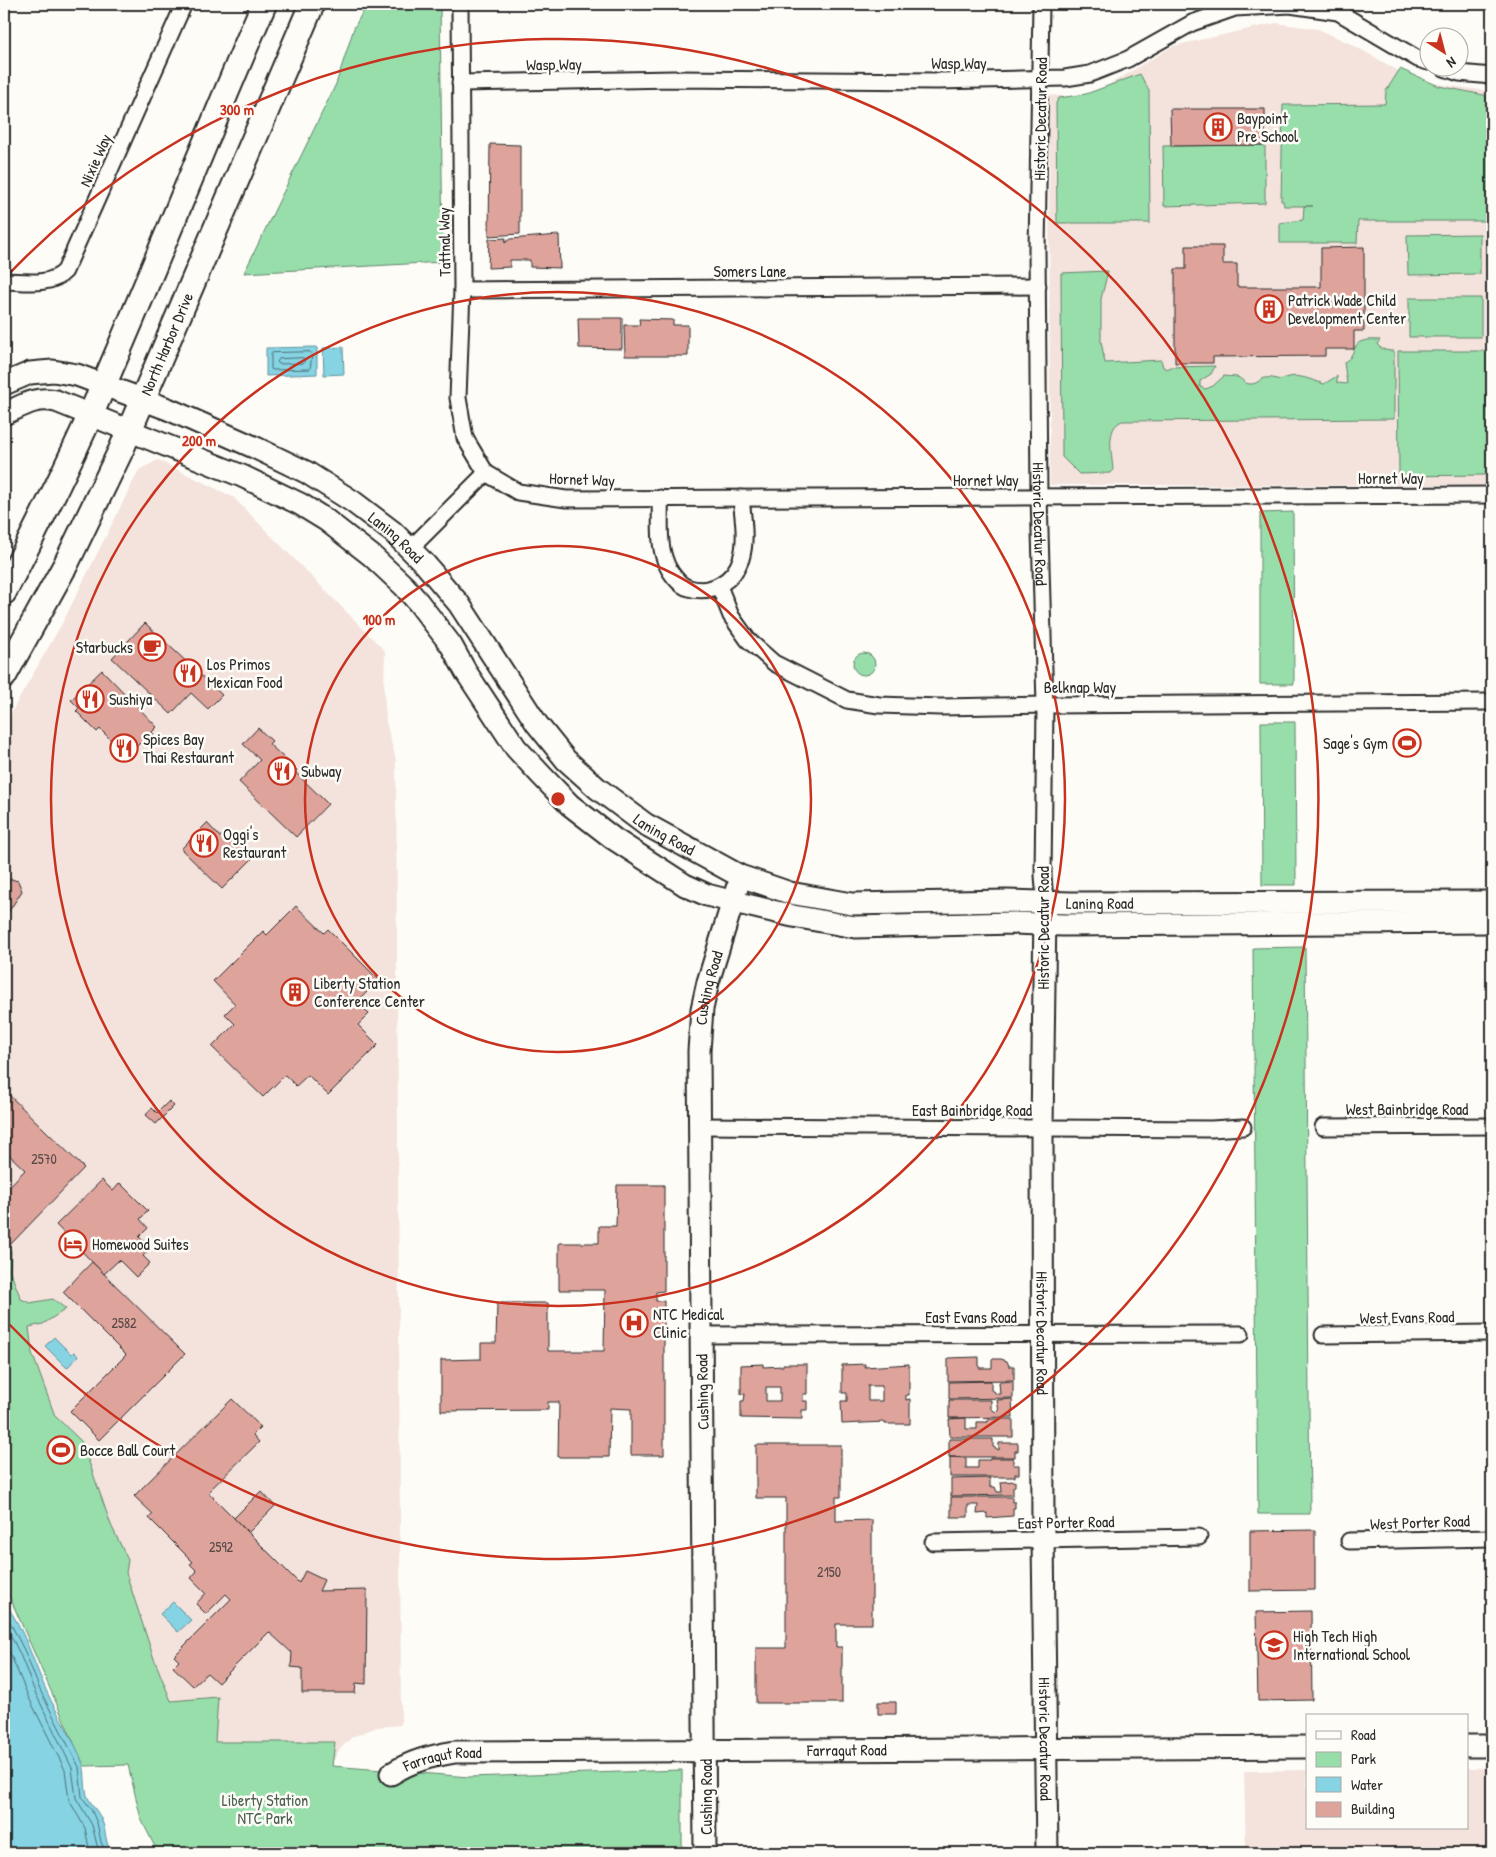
<svg xmlns="http://www.w3.org/2000/svg" width="1496" height="1857" font-family="'Patrick Hand',sans-serif">
<style>
.built{fill:#f4e2dc}
.green{fill:#98deab;stroke:#62846b}
.water{fill:#85d3e3;stroke:#619099}
.lines{fill:none;stroke-linecap:round;stroke-linejoin:round}
.shore{stroke:#4f6e75;stroke-width:1}
.building{fill:#dea49c;stroke:#2b2b2b;fill-rule:evenodd}
.street-casing{stroke:#2b2b2b;stroke-width:19}
.secondary-casing{stroke:#2b2b2b;stroke-width:25}
.primary-casing{stroke:#2b2b2b;stroke-width:28}
.street{stroke:#fdfcf7;stroke-width:15}
.secondary{stroke:#fdfcf7;stroke-width:21}
.primary{stroke:#fdfcf7;stroke-width:24}
.ring{fill:none;stroke:#c8321e;stroke-width:2.5}
.labels{text-anchor:middle;stroke-width:5;stroke-linejoin:round;paint-order:stroke}
.number-label{font-size:14px;fill:#584947}
.street-label{font-size:16px;fill:#2b2b2b;stroke:#fdfcf7}
.poi-label{font-size:16px;fill:#2b2b2b;stroke:#fdfcf7;text-anchor:start}
.park-label{font-size:16px;fill:#4c6151;stroke:#fdfcf7}
.centre{fill:#c8321e;stroke:#fdfcf7;stroke-width:2.5}
.ring-label{font-size:15px;text-anchor:middle;font-weight:bold;fill:#c8321e;stroke:#fdfcf7;stroke-width:5;stroke-linejoin:round;paint-order:stroke}
</style>
<rect width="100%" height="100%" fill="#fdfcf7"/>
<filter id="ink" filterUnits="userSpaceOnUse"><feTurbulence type="fractalNoise" baseFrequency=".02" numOctaves="2"/><feDisplacementMap in="SourceGraphic" scale="10" xChannelSelector="R" yChannelSelector="G"/><feConvolveMatrix kernelMatrix="1 2 1 2 8 2 1 2 1" color-interpolation-filters="sRGB"/></filter>
<g filter="url(#ink)">
<path class="built" d="M1276,23L1318,29L1353,45L1416,81L1488,91V485H1050L1049,95L1087,98L1173,46Z
M158,460L233,497L385,651L384,689L386,722L396,760L401,1725L377,1727L352,1737L339,1750L334,1760L136,1761L4,1515V725L64,620L139,470Z
M1467,1768H1492V1853H1246L1244,1771L1307,1770V1828H1467Z"/>
<path class="green" d="M367,4H440L443,262L244,273L336,84L354,28Z
M1400,69L1439,86L1484,95L1489,98L1490,221H1358L1357,243H1280V223L1303,220L1304,206H1313H1284L1283,201H1281L1283,105L1385,104L1386,91Z
M1140,74L1149,91L1150,223H1057L1056,103L1059,98L1086,94Z
M1265,145V203L1164,206L1163,146Z
M1480,234V274L1408,275L1407,235Z
M1108,271L1101,299V341L1105,363L1161,360L1163,367L1167,369L1171,367L1215,366L1211,374L1200,381V387L1206,389L1213,386L1224,376C1228,377 1233,376 1236,377C1241,377 1244,384 1250,384C1262,384 1259,373 1280,380C1296,372 1308,379 1324,384L1337,376V383L1347,384L1344,362C1355,358 1352,343 1363,341C1368,339 1375,340 1380,340L1377,344C1381,350 1388,351 1394,351V419L1122,421C1105,428 1112,454 1113,470L1111,473L1079,474L1062,457L1061,273Z
M1409,298H1481V337H1409Z
M1398,351H1490L1491,471L1486,475L1399,476Z
M1293,512L1294,684H1260V513Z
M853 664a11 11 0 1 1 22 0a11 11 0 1 1-22 0Z
M1261,722H1295L1296,885H1262Z
M1305,947L1310,1514H1258L1253,948Z
M4,1242L11,1251L10,1271L21,1299L30,1303L53,1299L66,1309L43,1324L29,1327L32,1353L55,1416L82,1442L111,1525L128,1560L126,1573L153,1656L171,1701L218,1697L215,1742H335L332,1766L469,1777L682,1770V1853H158L141,1819L128,1765L84,1766L4,1584Z"/>
<path class="water" d="M317,347V374L266,376V348Z
M343,347L344,374L324,375L323,348Z
M54,1337L71,1354L74,1352L78,1356L67,1368L45,1346Z
M4,1602C25,1629 33,1662 47,1692C58,1716 74,1739 83,1764C86,1774 84,1785 87,1795C89,1802 99,1812 102,1821C107,1832 104,1844 113,1853H4Z
M173,1602L191,1620L178,1632L160,1614Z"/>
<g class="lines">
<path class="shore" d="M310,352L312,355L310,369L273,370L271,369V355L272,353Z
M303,358L305,361L303,363L279,364L277,362L279,359Z
M4,1610L25,1652L40,1690L79,1767L82,1797L91,1809L97,1823L101,1842L106,1853
M4,1622L20,1654L35,1692L72,1768L76,1798L92,1825L99,1853
M4,1639L28,1696L65,1770L69,1800L85,1828L90,1853"/>
</g>
<path class="building" d="M1170,109H1265V145L1171,146Z
M490,144L520,145V234L489,236Z
M559,235L560,268L530,267V260H510V267L488,268L489,239L506,238L505,243L510,239Z
M1186,246H1223V264H1237V287H1321V248L1364,247V331H1354V349H1325V356L1213,357V363H1175V269H1186Z
M578,318H622V349L579,348Z
M639,319L673,320V325H688V356H625L624,325H640Z
M145,623L222,695L208,709L191,693L171,714L112,658Z
M102,670L157,727L152,732L154,735L143,746L140,743L127,756L100,729L97,732L76,711L79,708L71,700Z
M258,728L272,741L269,744L297,770L295,772L328,804L296,837L239,782L260,760L243,744Z
M207,823L220,837L227,830L254,857L222,889L181,849Z
M11,879L18,881L22,891L4,919V883Z
M296,906L324,933L328,929L379,980L357,1002L369,1014L358,1025L378,1045L328,1095L308,1075L296,1086L285,1075L263,1097L212,1047L235,1024L225,1014L235,1004L213,981L263,931L267,935Z
M4,1090L84,1168L10,1245L4,1239V1192L25,1170L4,1150Z
M169,1101L174,1106L156,1124L146,1115L152,1108L157,1113Z
M102,1180L113,1191L120,1183L148,1211L140,1219L148,1228L139,1237L151,1248L143,1256L150,1263L136,1277L119,1260L104,1274L56,1225Z
M617,1185H664V1291L656,1292V1301H664V1455H631V1409L610,1408L609,1457H558L559,1402H548V1410L441,1411V1360L481,1359V1343H496L497,1303H548V1351H604L605,1290H559V1243H599V1226H616Z
M92,1262L185,1354L99,1440L70,1411L126,1355L63,1292Z
M979,1357V1368H992V1359H1001L1007,1361L1009,1366H1014V1380L948,1381V1358Z
M763,1364V1367L783,1366V1364H807V1394H803V1401H807V1410H802V1419L741,1418V1401H744L745,1394H741V1365ZM766,1387H780V1401H766Z
M865,1364V1367L909,1364V1395H906V1400L910,1399V1424H885V1422L842,1424L841,1401H847V1393H842V1365ZM868,1386H882V1401H868Z
M991,1381V1390L997,1394H1000L999,1382L1013,1381V1398L949,1399V1382Z
M232,1399L261,1427L253,1435L259,1442L208,1492L299,1583L305,1571L324,1580L319,1591L367,1590L366,1684L356,1683L355,1693H302V1668L291,1667L292,1653L269,1632L218,1683L207,1673L193,1686L173,1667L179,1661L174,1656L231,1599L226,1594L206,1614L196,1604L206,1593L191,1578L197,1571L190,1564L193,1562L149,1518L153,1514L134,1496Z
M1012,1399L1013,1417L949,1418V1400H991V1409L996,1412L999,1411L997,1400Z
M966,1418V1429H977V1422H988V1419H1013V1437H950L949,1419Z
M949,1439H993V1447L999,1450V1443H1018V1451H1015V1457H949Z
M756,1445H841V1497H836V1521L872,1520V1624H836V1647H842V1703H756V1648H786V1498H756Z
M950,1457L966,1458V1468H978V1460H990V1458H1013V1465H1019V1474H1015V1477H950Z
M990,1478V1487H995L997,1492H1002L1001,1482L1015,1481V1486L1013,1487V1495L951,1496V1479Z
M261,1491L275,1506L248,1533L234,1518Z
M951,1497H1012V1502H1015V1508H1013V1516L987,1518V1513L977,1514L978,1505H968V1517H951Z
M1315,1530V1590L1250,1591V1531Z
M1311,1611L1312,1700L1258,1701L1256,1612Z
M878,1702H896V1714H878Z"/>
<g class="lines">
<g class="street-casing">
<g id="street">
<path d="M460,4L462,290L458,398L465,438L486,473L518,492L566,499L1492,495"/>
<path id="s1" d="M1041,4L1037,249L1039,497L1045,705L1043,875L1045,902"/>
<path d="M1444,68L1459,73L1492,76"/>
<path d="M460,83L674,79L938,81L1065,78L1090,74L1128,59L1192,23L1235,8L1290,5L1338,12L1418,59L1428,62"/>
<path d="M4,281C23,281 50,287 65,271L184,4"/>
<path d="M462,290L1038,286"/>
<path d="M660,498C661,518 658,542 665,560C668,570 679,586 689,588C712,595 734,580 741,559C747,540 743,518 741,498"/>
<path d="M410,549L486,473"/>
<path d="M719,586L731,616L748,640L774,663L847,700L879,705L940,707L1045,705L1492,702"/>
<path d="M700,1126L1211,1129L1243,1127"/>
<path d="M1323,1127L1492,1126"/>
<path d="M702,1335L1241,1334"/>
<path d="M1323,1335L1492,1333"/>
<path d="M1349,1541L1492,1538"/>
<path d="M933,1542L1199,1537"/>
</g>
</g>
<g class="secondary-casing">
<g id="secondary">
<path id="s2" d="M4,384L30,373L41,372L53,371L77,375L168,409L256,448L306,472L352,501L393,532L425,564L459,604L537,724L566,760L597,788L645,824L740,876L790,893L852,904L1006,901L1071,903L1492,902"/>
<path d="M4,414C22,406 36,396 56,401L242,476L300,504L326,520L372,556L404,586L418,602L451,645L466,672L516,748L542,776L570,805L614,839L685,885L707,895L734,902L793,916L855,927L1014,923L1063,925L1492,922"/>
<path id="s3" d="M1045,911L1042,1128L1043,1539L1047,1853"/>
<path d="M1467,1746H1492"/>
<path id="s4" d="M391,1774C411,1761 431,1756 455,1752L1307,1747"/>
<path id="s5" d="M705,1853L699,1051L702,1009L708,982L737,888"/>
</g>
</g>
<g class="primary-casing">
<g id="primary">
<path d="M4,592C39,524 74,455 104,384C159,258 209,130 264,4"/>
<path id="s6" d="M4,676L66,564L121,450L312,4"/>
</g>
</g>
<use href="#street" class="street"/>
<use href="#secondary" class="secondary"/>
<use href="#primary" class="primary"/>
</g>
</g>
<g class="ring">
<circle cx="558" cy="799" r="253"/>
<circle cx="558" cy="799" r="507"/>
<path d="M7 276A760 760 0 1 1 7 1322"/>
</g>
<defs>
<g id="building-ring" transform="scale(1.4375)"><circle r="9.5" fill="#fdfcf7" stroke="#c8321e" stroke-width="1.5"/><path d="M-4-6H4V6H1V3H-1V6H-4ZM-2.5-4.3h1.7v1.8h-1.7ZM.8-4.3h1.7v1.8H.8ZM-2.5-1h1.7V.8h-1.7ZM.8-1h1.7V.8H.8Z" fill="#c8321e"/></g>
<g id="cafe-ring" transform="scale(1.4375)"><circle r="9.5" fill="#fdfcf7" stroke="#c8321e" stroke-width="1.5"/><path d="M-5.5-4.5H6V0H3Q3 3.5 0 3.5H-2.5Q-5.5 3.5-5.5 0ZM3-3.2v2h1.7v-2ZM-6 4.5H4V6H-6Z" fill="#c8321e"/></g>
<g id="restaurant-ring" transform="scale(1.4375)"><circle r="9.5" fill="#fdfcf7" stroke="#c8321e" stroke-width="1.5"/><path d="M-5-6h1v4h1v-4h1v4h1v-4h1v5L-1.5 .5V6h-2V.5L-5-1ZM5-6V6H3V1.5H1.5Q1.5-4 5-6Z" fill="#c8321e"/></g>
<g id="stadium-ring" transform="scale(1.4375)"><circle r="9.5" fill="#fdfcf7" stroke="#c8321e" stroke-width="1.5"/><path d="M0-5a6.5 5 0 1 0 0 10a6.5 5 0 1 0 0-10ZM-3.5-1.8h7v3.6h-7Z" fill="#c8321e"/></g>
<g id="hotel-ring" transform="scale(1.4375)"><circle r="9.5" fill="#fdfcf7" stroke="#c8321e" stroke-width="1.5"/><path d="M-6-4.5h1.5V1H6V5H4.5V3h-9V5H-6ZM-4 0a1.8 1.8 0 1 1 3.6 0ZM.5 0V-2.5h3Q6-2.5 6 0Z" fill="#c8321e"/></g>
<g id="hospital-ring" transform="scale(1.4375)"><circle r="9.5" fill="#fdfcf7" stroke="#c8321e" stroke-width="1.5"/><path d="M-5-5h3v3.5h4V-5h3V5h-3V1.5h-4V5h-3Z" fill="#c8321e"/></g>
<g id="school-ring" transform="scale(1.4375)"><circle r="9.5" fill="#fdfcf7" stroke="#c8321e" stroke-width="1.5"/><path d="M0-5L7-2L0 1L-7-2ZM-4 1L0 2.5L4 1V4Q0 6-4 4Z" fill="#c8321e"/></g>
</defs>
<g fill-rule="evenodd">
<use href="#building-ring" x="1218" y="127"/>
<use href="#building-ring" x="1269" y="309"/>
<use href="#cafe-ring" x="152" y="647"/>
<use href="#restaurant-ring" x="188" y="673"/>
<use href="#restaurant-ring" x="90" y="699"/>
<use href="#stadium-ring" x="1407" y="743"/>
<use href="#restaurant-ring" x="124" y="748"/>
<use href="#restaurant-ring" x="282" y="771"/>
<use href="#restaurant-ring" x="204" y="843"/>
<use href="#building-ring" x="295" y="992"/>
<use href="#hotel-ring" x="73" y="1244"/>
<use href="#hospital-ring" x="634" y="1323"/>
<use href="#stadium-ring" x="61" y="1450"/>
<use href="#school-ring" x="1274" y="1645"/>
</g>
<g class="labels">
<g class="number-label">
<text x="44" y="1164">2570</text>
<text x="124" y="1328">2582</text>
<text x="221" y="1552">2592</text>
<text x="829" y="1577">2150</text>
</g>
<g class="street-label">
<text x="959" y="69">Wasp Way</text>
<text transform="translate(554 64) rotate(-1)" y="6">Wasp Way</text>
<text transform="translate(1040 119) rotate(-89)" y="6">Historic Decatur Road</text>
<text transform="translate(95 160) rotate(-66)" y="6">Nixie Way</text>
<text transform="translate(444 242) rotate(-91)" y="6">Tattnal Way</text>
<text x="750" y="277">Somers Lane</text>
<text dy="6" stroke="none"><textPath href="#s6" startOffset="370">North Harbor Drive</textPath></text>
<text x="1391" y="484">Hornet Way</text>
<text transform="translate(582 479) rotate(2)" y="6">Hornet Way</text>
<text x="986" y="486">Hornet Way</text>
<text dy="6" stroke="none"><textPath href="#s1" startOffset="520">Historic Decatur Road</textPath></text>
<text dy="6" stroke="none"><textPath href="#s2" startOffset="436">Laning Road</textPath></text>
<text x="1080" y="693">Belknap Way</text>
<text dy="6" stroke="none"><textPath href="#s2" startOffset="841">Laning Road</textPath></text>
<text dy="6" stroke="none"><textPath href="#s2" startOffset="1291">Laning Road</textPath></text>
<text transform="translate(1043 928) rotate(-90)" y="6">Historic Decatur Road</text>
<text dy="6" stroke="none"><textPath href="#s5" startOffset="866">Cushing Road</textPath></text>
<text x="1407" y="1115">West Bainbridge Road</text>
<text x="972" y="1116">East Bainbridge Road</text>
<text x="971" y="1323">East Evans Road</text>
<text transform="translate(1407 1317) rotate(-1)" y="6">West Evans Road</text>
<text dy="6" stroke="none"><textPath href="#s3" startOffset="422">Historic Decatur Road</textPath></text>
<text transform="translate(702 1392) rotate(-91)" y="6">Cushing Road</text>
<text transform="translate(1066 1522) rotate(-1)" y="6">East Porter Road</text>
<text transform="translate(1420 1522) rotate(-2)" y="6">West Porter Road</text>
<text dy="6" stroke="none"><textPath href="#s3" startOffset="828">Historic Decatur Road</textPath></text>
<text dy="6" stroke="none"><textPath href="#s4" startOffset="460">Farragut Road</textPath></text>
<text dy="6" stroke="none"><textPath href="#s4" startOffset="55">Farragut Road</textPath></text>
<text transform="translate(706 1797) rotate(-90)" y="6">Cushing Road</text>
</g>
<g class="poi-label">
<text x="1237" y="124">Baypoint<tspan x="1237" dy="18">Pre School</tspan></text>
<text x="1288" y="306">Patrick Wade Child<tspan x="1288" dy="18">Development Center</tspan></text>
<text x="133" y="653" text-anchor="end">Starbucks</text>
<text x="207" y="670">Los Primos<tspan x="207" dy="18">Mexican Food</tspan></text>
<text x="109" y="705">Sushiya</text>
<text x="143" y="745">Spices Bay<tspan x="143" dy="18">Thai Restaurant</tspan></text>
<text x="1388" y="749" text-anchor="end">Sage's Gym</text>
<text x="301" y="777">Subway</text>
<text x="223" y="840">Oggi's<tspan x="223" dy="18">Restaurant</tspan></text>
<text x="314" y="989">Liberty Station<tspan x="314" dy="18">Conference Center</tspan></text>
<text x="92" y="1250">Homewood Suites</text>
<text x="653" y="1320">NTC Medical<tspan x="653" dy="18">Clinic</tspan></text>
<text x="80" y="1456">Bocce Ball Court</text>
<text x="1293" y="1642">High Tech High<tspan x="1293" dy="18">International School</tspan></text>
</g>
<g class="park-label">
<text x="265" y="1806">Liberty Station<tspan x="265" dy="18">NTC Park</tspan></text>
</g>
</g>
<circle cx="558" cy="799" r="8" class="centre"/>
<g class="ring-label">
<text x="237" y="115">300 m</text>
<text x="199" y="446">200 m</text>
<text x="379" y="625">100 m</text>
</g>
<rect width="1496" height="1857" fill="none" stroke="#fdfcf7" stroke-width="20"/>
<rect x="10" y="10" width="1476" height="1837" fill="none" stroke="#2b2b2b" stroke-width="2" filter="url(#ink)"/>
<rect x="1306" y="1714" width="162" height="115" fill="#fdfcf7" stroke="#a9a8a5"/>
<rect x="1316" y="1731" width="25" height="8" fill="#fdfcf7" stroke="#a9a8a5"/>
<text x="1351" y="1740" font-size="15" fill="#2b2b2b">Road</text>
<rect x="1316" y="1752" width="25" height="15" fill="#98deab" stroke="#a9a8a5"/>
<text x="1351" y="1764" font-size="15" fill="#2b2b2b">Park</text>
<rect x="1316" y="1777" width="25" height="15" fill="#85d3e3" stroke="#a9a8a5"/>
<text x="1351" y="1790" font-size="15" fill="#2b2b2b">Water</text>
<rect x="1316" y="1802" width="25" height="15" fill="#dea49c" stroke="#a9a8a5"/>
<text x="1351" y="1814" font-size="15" fill="#2b2b2b">Building</text>
<g transform="translate(1444 52) rotate(144)"><circle r="24" fill="#fdfcf7" stroke="#a9a8a5"/>
<path d="M0-4L9 19L0 12L-9 19Z" fill="#c8321e"/>
<text y="-8" font-size="14" font-weight="bold" text-anchor="middle" fill="#2b2b2b">N</text>
</g>
</svg>
